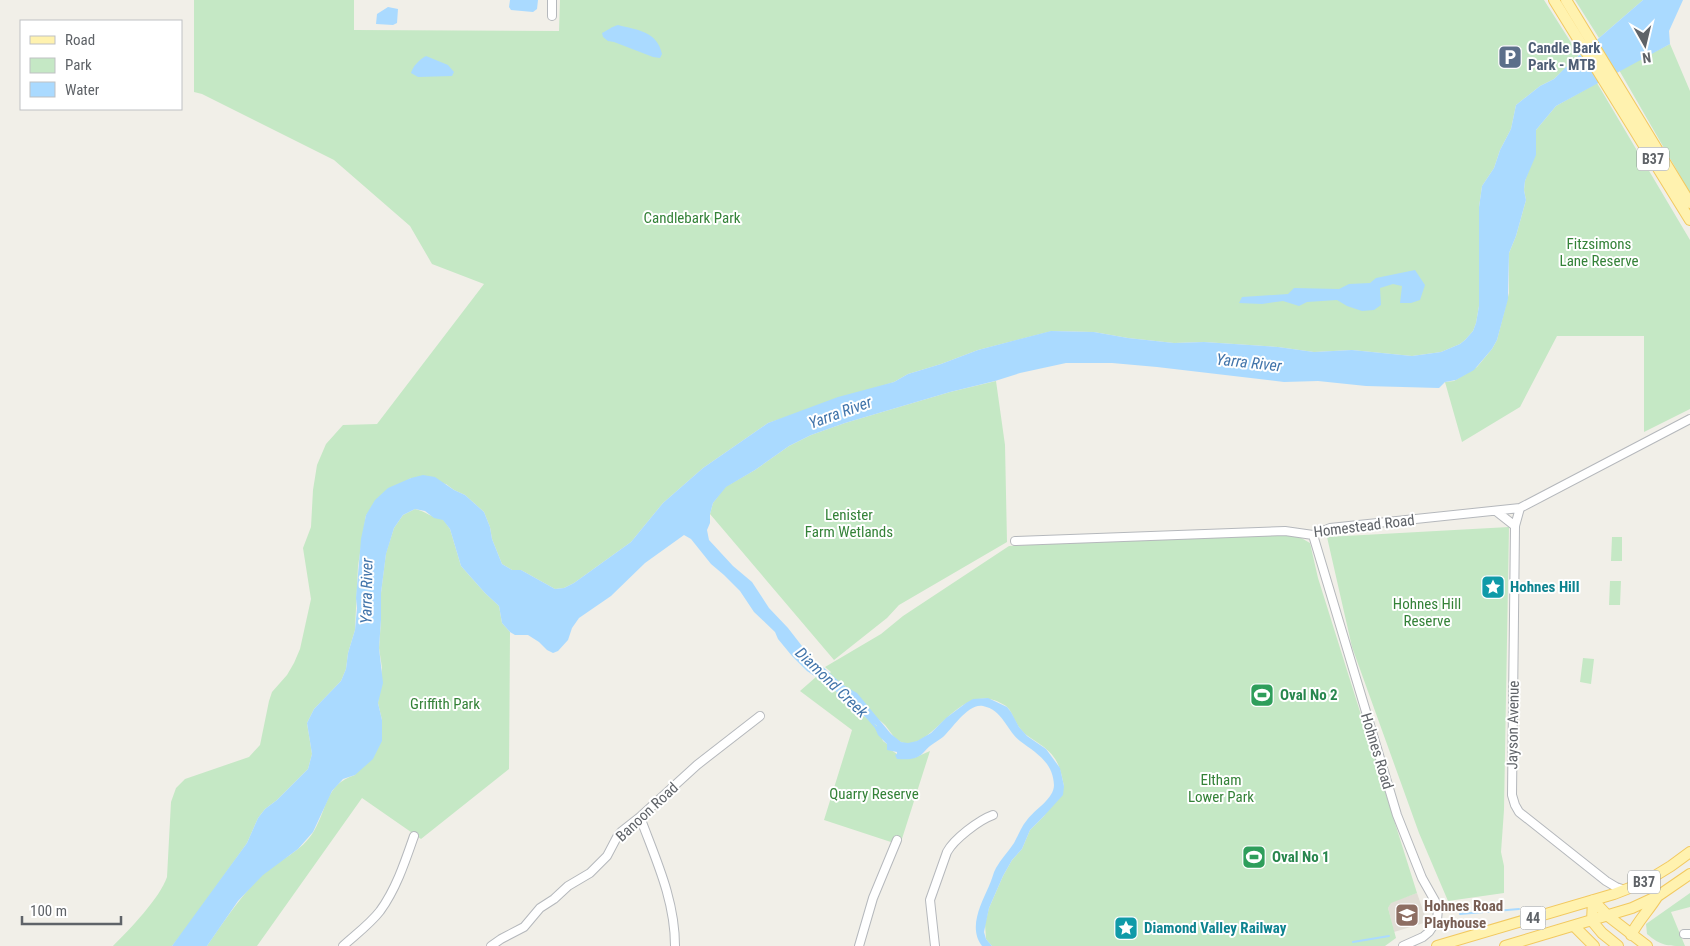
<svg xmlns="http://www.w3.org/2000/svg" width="1690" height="946" font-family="'Roboto Condensed',sans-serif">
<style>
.education{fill:#e1ded6}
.green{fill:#c5e8c5}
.water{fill:#aadaff}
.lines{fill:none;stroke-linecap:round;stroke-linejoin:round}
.stream{stroke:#aadaff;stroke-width:2}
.minor-casing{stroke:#b5b8bc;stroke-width:10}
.major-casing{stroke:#f2c960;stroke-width:12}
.minor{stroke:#fff;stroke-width:8}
.major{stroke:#fff2af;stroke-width:10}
.labels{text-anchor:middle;stroke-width:4;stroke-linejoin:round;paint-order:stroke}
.shield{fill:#fff;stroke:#8f9295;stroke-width:1}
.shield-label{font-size:14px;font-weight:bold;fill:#5f6368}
.service-label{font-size:15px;font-weight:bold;fill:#4e5e75;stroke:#fff;text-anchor:start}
.park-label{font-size:15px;fill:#348238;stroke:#fff}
.street-label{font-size:15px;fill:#5f6368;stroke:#fff}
.culture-label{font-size:15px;font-weight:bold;fill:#0d838f;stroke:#fff;text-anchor:start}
.leisure-label{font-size:15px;font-weight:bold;fill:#27864d;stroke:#fff;text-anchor:start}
.education-label{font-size:15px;font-weight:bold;fill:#785e54;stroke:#fff;text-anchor:start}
.water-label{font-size:16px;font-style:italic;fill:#4174aa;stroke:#fff}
</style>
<rect width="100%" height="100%" fill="#f1efe8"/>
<path class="education" d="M1417,893L1427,922L1394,932L1388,908L1391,902Z"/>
<path class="green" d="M194,0H354V30L559,31L560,0H1544L1579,55L1554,79L1540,86L1516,105L1511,129L1500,150L1494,168L1482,186L1479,207V306L1476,323L1473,331L1465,340L1460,344L1441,352L1412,356L1352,350L1314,352L1278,347L1204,342L1174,343L1128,338L1094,332L1052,331L978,350L941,364L908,374L894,382L768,423L703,468L663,503L631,542L574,583L564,588L555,589L521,570H512L502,564L492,539L490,527L484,512L465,495L454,490L446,484L411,478L404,482L366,515L358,566L355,630L348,653L346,669L341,681L314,709L307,723L312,754L308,769L277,800L265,809L258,818L247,843L188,926L172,946H113C129,930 160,898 167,877L171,802L176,788L185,779L249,757L260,745L269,701L272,692L287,675L294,663L300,649L311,599L303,548L311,527L313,490L317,465L326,444L343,425L377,424L484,284L432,264L410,226L334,160L202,94L194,92Z
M1575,0H1643L1599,38Z
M1670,44L1690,91V193L1619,70Z
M1597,83L1690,240V409L1644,432V336H1557L1520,407L1462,442L1445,382L1454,381L1477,367L1492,349L1497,340L1509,293V253L1516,236L1526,200L1524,190L1525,181L1535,151L1536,130L1556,106Z
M996,381L1005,445L1007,542L899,605L887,618L834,660L710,514L713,503L725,487L755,470L789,446L811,435L845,423L950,392Z
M415,509C425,511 432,518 443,519L450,529L461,566L485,593L499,606L502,623L510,632L509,769L421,839L362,798L257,946H207C224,921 240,897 261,876C278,860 302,852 314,831C328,807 325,785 355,775L382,720L378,703L382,668L379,648L381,620V593L386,553L394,528L403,515Z
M1509,527L1504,810L1501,852L1504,866V893L1448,901L1419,833L1352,647L1327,537Z
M1264,533L1296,535L1310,543L1318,578L1417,893L1391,903L1388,908L1396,938L1385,946H992L986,939L985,924L989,908L1003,876L1012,860L1022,849L1030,830L1044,816L1064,786C1060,767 1058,757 1041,745C1036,741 1030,738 1025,734C1022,730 1018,727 1016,722C1012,716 1012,711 1006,706C960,675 936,749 904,743C895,741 891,732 885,725C881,721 875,717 871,713C867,708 863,702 859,698C851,690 841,683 832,677L829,674L831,672L825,667L881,634L903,616L1009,546Z
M1612,537H1622V561H1611Z
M1610,581H1621L1620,605H1609Z
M1583,658L1594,659L1591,684L1580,682Z
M816,677L834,689L843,700L877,726L883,741L887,744L891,750L897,754L914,758L930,751L900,845L824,820L852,730L800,691Z
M1690,893V907L1671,912L1685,946C1667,946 1661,946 1647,934L1646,924Z"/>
<path class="water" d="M510,0H538L537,9L533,12L511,10L509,7Z
M1643,0H1683L1669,31L1670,44L1556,106L1536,130V155L1525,181L1524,190L1526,200L1516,236L1509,253L1508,299L1497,340L1492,349L1474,370L1456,380L1445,382L1439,388L1366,386L1318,381L1284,382L1157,367L1112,363H1066L1020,373L995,381L950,392L845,423L811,435L789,446L755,470L726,487L713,503L710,514V523L707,530L709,540L733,566L752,582L769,608L788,628L812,659L823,667L843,685L857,693L891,734L901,742L908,743L917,741L931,733L946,718L966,703L973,699L988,698L1007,707L1011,712L1019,727L1027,736L1046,749L1060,768L1064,786L1063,795L1044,816L1030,830L1022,849L1012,860L1003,876L989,908L984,932L986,939L992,946H982C968,928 981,904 989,886C992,880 993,873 996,868C1001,859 1008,852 1014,843C1018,836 1021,827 1027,820C1035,809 1054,799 1054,785C1053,762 1036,753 1020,741C1007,731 1003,710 983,706C968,703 952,729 943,737C939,740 934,743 930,746C925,750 922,756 915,758C909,760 903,759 897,759L895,755L897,754V752L887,750V744L878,735L875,728L877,726L843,700L834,689L807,671L792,656L778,639L775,632L754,612L740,591L724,575L711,564L691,539L684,535L645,563L611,596L579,618L572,628L568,640L558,651L553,653L547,650L539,642L528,635H515L510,632L502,623L499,606L485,593L461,566L450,529L443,520L434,518L425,511L415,509L403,515L394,528L386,554L381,593V620L379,648L383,683L378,703L382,720V741L373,759L355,775L343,779L332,791L313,832L298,849L263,875L238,901L207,946H172L247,843L258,818L265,809L277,800L308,769L312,754L307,723L314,709L341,681L346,669L348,653L355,630L357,608L356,598L361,539L366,515L375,500L388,488L411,478L423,475L435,477L454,490L465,495L484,512L490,527L492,539L502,564L512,570H521L555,589L564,588L574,583L631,542L663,503L703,468L768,423L838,397L894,382L908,374L941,364L978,350L1051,331L1094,332L1128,338L1174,343L1204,342L1278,347L1314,352L1352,350L1412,356L1441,352L1460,344L1465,340L1473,331L1476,323L1479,306V207L1482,186L1494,168L1500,150L1511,129L1516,105L1540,86L1554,79L1569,64Z
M388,7L398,9L397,23L393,25L376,24L377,14Z
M618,25C637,30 657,31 662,54L660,58L653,57L614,42L608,41L603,37L602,33C608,30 611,27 618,25Z
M426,56L448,65L454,72L452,76L418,77L411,73C413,66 419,60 426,56Z
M1415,270L1425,285L1420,300L1411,303H1400L1402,286L1393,284L1380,288L1381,305L1374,310L1362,311L1347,306L1337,300L1307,302L1299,306L1283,301L1262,304L1239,303L1242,297L1288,294L1294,288L1339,289L1349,284L1370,283L1376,278Z"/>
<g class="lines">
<path class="stream" d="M866,716L878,730
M1460,914L1519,909
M1353,942L1389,936"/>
<g class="minor-casing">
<path id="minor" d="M552,16V0
M1520,508L1515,526L1512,795L1515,805L1519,812L1606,881L1616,887L1625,890
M1496,511L1515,526
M1313,535L1397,815L1422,878L1435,901L1438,909L1437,920L1429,932L1423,937L1403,946
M1015,541L1285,531L1313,535L1330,528L1520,508L1690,419
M640,817C656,860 675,900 675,946
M1684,934H1690
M343,946C355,935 370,924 380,911C396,889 405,862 414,836
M491,946L501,939L524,927L540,908L554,899L568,886L590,873L607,856L617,837L621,832L640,817L697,765L760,716
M859,946L873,898L897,840
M935,946L930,900L947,852C954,839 979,820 993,815"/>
</g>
<g class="major-casing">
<path id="major" d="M1554,0L1690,220
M1566,0L1690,203
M1593,900L1608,916L1647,946
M1593,900L1592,921L1602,933L1618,946
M1574,926L1594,946
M1631,935C1638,921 1649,910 1657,897
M1437,946L1614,894L1645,882L1671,866L1690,852
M1505,946L1632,908L1658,896L1690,874"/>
</g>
<use href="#minor" class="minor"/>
<use href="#major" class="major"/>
</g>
<defs>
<g id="parking-square" transform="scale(1.25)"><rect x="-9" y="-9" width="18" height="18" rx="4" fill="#5c6f8a" stroke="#fff"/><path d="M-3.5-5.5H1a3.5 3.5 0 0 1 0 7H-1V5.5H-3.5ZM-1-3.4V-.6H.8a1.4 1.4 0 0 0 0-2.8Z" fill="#fff"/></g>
<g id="sight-square" transform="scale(1.25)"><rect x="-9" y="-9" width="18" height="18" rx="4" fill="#0f9aa8" stroke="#fff"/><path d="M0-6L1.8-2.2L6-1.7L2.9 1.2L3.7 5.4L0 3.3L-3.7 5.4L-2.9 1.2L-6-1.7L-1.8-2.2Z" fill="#fff"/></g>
<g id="stadium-square" transform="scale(1.25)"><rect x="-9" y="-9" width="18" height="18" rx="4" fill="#2e9e5b" stroke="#fff"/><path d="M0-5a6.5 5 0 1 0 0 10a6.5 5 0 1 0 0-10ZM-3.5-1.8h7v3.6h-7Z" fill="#fff"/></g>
<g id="school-square" transform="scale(1.25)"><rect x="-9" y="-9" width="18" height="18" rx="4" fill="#8d6e63" stroke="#fff"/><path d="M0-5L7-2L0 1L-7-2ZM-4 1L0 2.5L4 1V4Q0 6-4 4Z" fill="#fff"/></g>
</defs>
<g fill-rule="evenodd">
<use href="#parking-square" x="1510" y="57"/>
<use href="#sight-square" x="1493" y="587"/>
<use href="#stadium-square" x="1262" y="695"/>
<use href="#stadium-square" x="1254" y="857"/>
<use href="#school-square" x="1407" y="915"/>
<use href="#sight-square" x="1126" y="928"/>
</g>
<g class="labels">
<g class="shield">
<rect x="1637" y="147.5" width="32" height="23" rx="4"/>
<rect x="1628" y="870.5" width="32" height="23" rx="4"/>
<rect x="1520.5" y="906.5" width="25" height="23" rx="4"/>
</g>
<g class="shield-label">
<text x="1653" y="164">B37</text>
<text x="1644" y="887">B37</text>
<text x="1533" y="923">44</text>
</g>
<g class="service-label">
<text x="1528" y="53">Candle Bark<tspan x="1528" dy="17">Park - MTB</tspan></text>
</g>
<g class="park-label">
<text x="692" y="223">Candlebark Park</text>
<text x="1599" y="249">Fitzsimons<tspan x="1599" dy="17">Lane Reserve</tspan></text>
<text x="849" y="520">Lenister<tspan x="849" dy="17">Farm Wetlands</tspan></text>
<text x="1427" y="609">Hohnes Hill<tspan x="1427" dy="17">Reserve</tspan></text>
<text x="445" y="709">Griffith Park</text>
<text x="1221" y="785">Eltham<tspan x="1221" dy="17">Lower Park</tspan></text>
<text x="874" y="799">Quarry Reserve</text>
</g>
<g class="street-label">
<text transform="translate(1364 526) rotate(-7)" y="5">Homestead Road</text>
<text transform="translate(1513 725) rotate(-89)" y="5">Jayson Avenue</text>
<text transform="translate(1377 751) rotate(73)" y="5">Hohnes Road</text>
<text transform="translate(647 812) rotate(-43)" y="5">Banoon Road</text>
</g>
<g class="culture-label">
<text x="1510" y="592">Hohnes Hill</text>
<text x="1144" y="933">Diamond Valley Railway</text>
</g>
<g class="leisure-label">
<text x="1280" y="700">Oval No 2</text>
<text x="1272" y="862">Oval No 1</text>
</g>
<g class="education-label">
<text x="1424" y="911">Hohnes Road<tspan x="1424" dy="17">Playhouse</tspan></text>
</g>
<g class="water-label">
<text transform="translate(1249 362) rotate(6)" y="6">Yarra River</text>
<text transform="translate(840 412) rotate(-20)" y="6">Yarra River</text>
<text transform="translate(366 591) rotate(-89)" y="6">Yarra River</text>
<text transform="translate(832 682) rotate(44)" y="6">Diamond Creek</text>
</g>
</g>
<rect x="20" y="20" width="162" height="90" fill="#ffffff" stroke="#bfc1c3"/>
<rect x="30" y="36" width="25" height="8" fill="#fff2af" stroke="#bfc1c3"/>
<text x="65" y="45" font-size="15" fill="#5f6368">Road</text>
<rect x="30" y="58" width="25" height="15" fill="#c5e8c5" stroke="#bfc1c3"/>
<text x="65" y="70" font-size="15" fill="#5f6368">Park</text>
<rect x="30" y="82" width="25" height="15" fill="#aadaff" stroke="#bfc1c3"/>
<text x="65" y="95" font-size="15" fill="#5f6368">Water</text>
<g transform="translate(1645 45) rotate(172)" stroke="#ffffff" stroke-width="4" paint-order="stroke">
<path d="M0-4L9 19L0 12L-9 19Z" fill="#5f6368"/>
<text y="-8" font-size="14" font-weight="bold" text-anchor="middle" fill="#5f6368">N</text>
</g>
<path d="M22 916v8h99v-8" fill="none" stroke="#5f6368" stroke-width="2.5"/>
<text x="30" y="916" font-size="15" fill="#5f6368" stroke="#ffffff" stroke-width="4" paint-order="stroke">100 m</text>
</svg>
